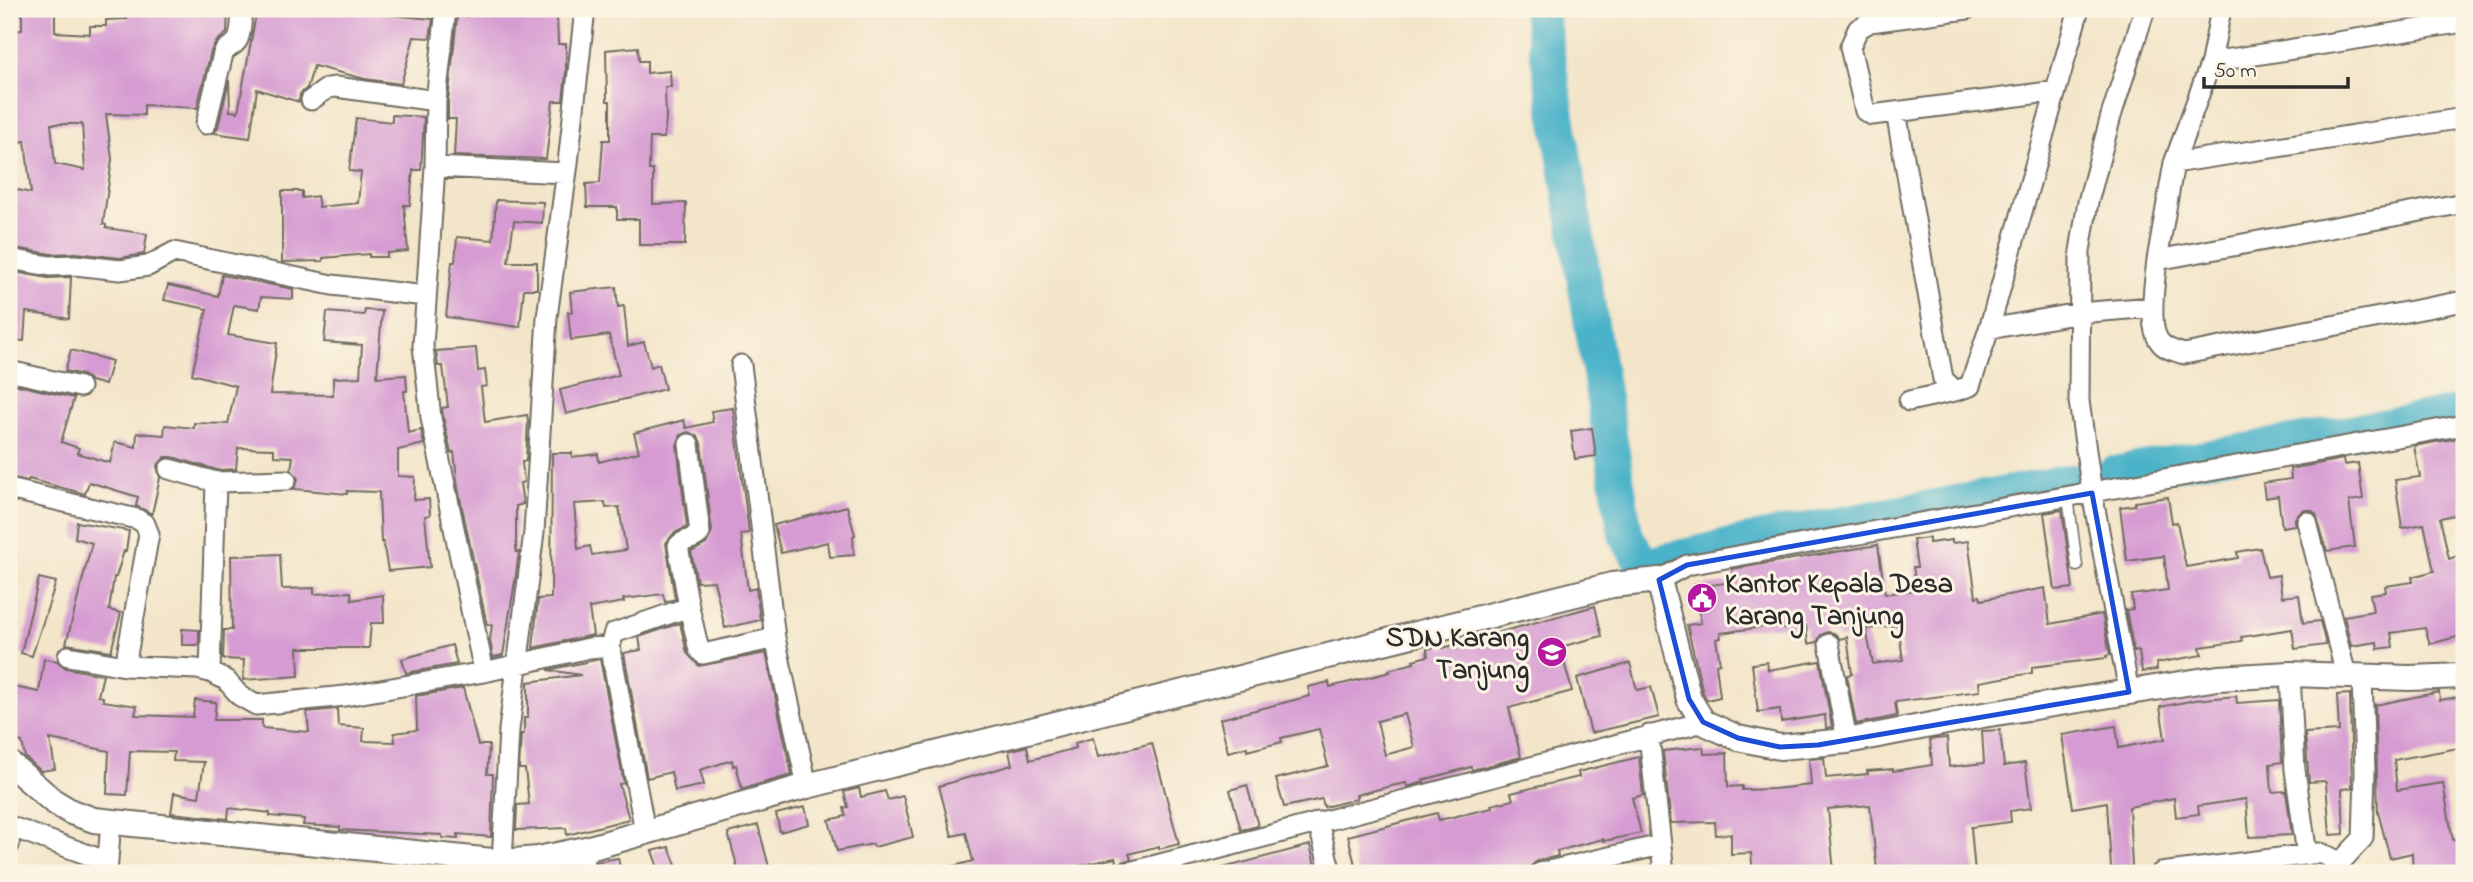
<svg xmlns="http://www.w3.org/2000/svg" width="2473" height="882" font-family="'Indie Flower',sans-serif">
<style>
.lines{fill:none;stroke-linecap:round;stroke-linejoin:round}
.river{stroke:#4bb3c9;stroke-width:35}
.building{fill:#d69bd2;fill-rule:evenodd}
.service-casing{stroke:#716c62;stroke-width:13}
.minor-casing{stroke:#716c62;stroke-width:23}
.tertiary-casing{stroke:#716c62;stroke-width:28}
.service{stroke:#fff;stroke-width:10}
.minor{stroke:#fff;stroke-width:19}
.tertiary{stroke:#fff;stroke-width:24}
.marked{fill:none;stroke:#1d4ed8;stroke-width:5;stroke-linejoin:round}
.labels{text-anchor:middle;stroke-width:6;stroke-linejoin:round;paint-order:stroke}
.poi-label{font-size:28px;font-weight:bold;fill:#2b2b2b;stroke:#fcf5e5;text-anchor:start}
</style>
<rect width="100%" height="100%" fill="#fcf5e5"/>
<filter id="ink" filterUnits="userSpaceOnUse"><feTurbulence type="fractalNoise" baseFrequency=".0143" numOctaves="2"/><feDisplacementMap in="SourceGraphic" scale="14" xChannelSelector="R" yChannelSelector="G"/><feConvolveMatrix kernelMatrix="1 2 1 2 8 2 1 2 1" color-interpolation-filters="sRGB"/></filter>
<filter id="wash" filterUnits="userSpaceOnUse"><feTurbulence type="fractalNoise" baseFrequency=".00686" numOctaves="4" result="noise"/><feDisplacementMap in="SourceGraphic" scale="28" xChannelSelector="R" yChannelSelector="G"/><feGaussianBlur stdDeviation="1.57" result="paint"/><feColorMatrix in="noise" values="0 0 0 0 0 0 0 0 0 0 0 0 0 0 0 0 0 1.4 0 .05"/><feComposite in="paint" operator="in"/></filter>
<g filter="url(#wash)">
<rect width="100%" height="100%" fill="#f3e5c9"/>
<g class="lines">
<path class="river" d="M1540,9L1626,536L1639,558L1649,564L1774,536L2073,481
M2112,474L2464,412"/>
</g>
<g id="blocks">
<path class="building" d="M22,9H55V32L90,34V26H106V20L127,19L126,10L228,9L227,33L217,41L211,51L197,108L144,105V115L106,114L112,159L103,224L106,225V228L147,234L144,254L120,258L76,253L51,254L9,247V188L31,193L25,141L9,144V118L13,117L9,69V31L22,30ZM51,124H82L85,170L55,164Z
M257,9H392L390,15L433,19L430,38L414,37L401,84L365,79L314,66L307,88L300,94L299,102L257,89L250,138L214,133L218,127L229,80L230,111L238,112Z
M466,9H492V13L557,15L558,44H566V73L563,101H553L546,159L454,156L456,119H448V102L457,17H466Z
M638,47L639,61H647V73L670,71L671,87H665L666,119L664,138H650L649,170H653V204L686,203L685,245H639V219H617V207H587L586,184L600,183L603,140H610V101H607L606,50Z
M392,115L424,117L421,170H413L410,205H404L408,251L387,253V257H369V254L323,258V261L282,262V191H302V198L317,196L319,207L358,203L361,172L349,171L356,118L392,122Z
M496,200L543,202L542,223L514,221L508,262H537V289H524L520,327L446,317L452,262H455L457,237L493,240Z
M9,271L48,278L71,277L69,319L26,312L24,341L9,340Z
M222,275L293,289V299L261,297L259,309L234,305L228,335L277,343L270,394L333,395V378L360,377L362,345L324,342L327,312L364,315L365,310L382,311L377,377L406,375L407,391H404L408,433L421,430L424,444L398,450V476L415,477L414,500L429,499L430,515L425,516L430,567L388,571L383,542H381L379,492L347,491V494L294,489L298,479L291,469L293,457L274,456V449L238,448L236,469L217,470L172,457H165L157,466L160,478L152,514L136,506L138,497L89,482L85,494L29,479L28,481L9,477V383L74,398L61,442L79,448L77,453L110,463L115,442L136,447L137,433L164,435L165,425L194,428V423L228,424L236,386L192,374L207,309L164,300L168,285L218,296Z
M616,287L618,307L624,306L628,346L644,342L651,367L659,364L665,389L566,414L560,390L619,375L609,335L571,340L568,312H572L570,292Z
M476,348L478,371L485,370L487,386L481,387L485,422L527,415L528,420L526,461L522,462L524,482L520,483L523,504L516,506V552H519L516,575L503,655L493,657L490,640L492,625H487L458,488L454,452L451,453L443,416L442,408L448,407L443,366H438L436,351Z
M71,350L112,361L105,385L91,381L83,375L65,371Z
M733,408L749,533L741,534L748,590L756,588L760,620L725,628L714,581L697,582L691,552L706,544L712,531L701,443L698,436L688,432L681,435L677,445L687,527L674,533L666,543L675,599L665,602L663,594L623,599L624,602L589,608L593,635L533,648L538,599L551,598L552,453H572V457L598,454L599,462L639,452L634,433L684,420L686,428L713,422L711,411ZM605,502L606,508L619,507L626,550L592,555L590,546L578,549L574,504Z
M1592,428L1596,456L1575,459L1571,431Z
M2464,437V513L2440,518L2449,559L2464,554V635L2430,644L2425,628L2391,633L2393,647L2378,649L2377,642L2351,646L2344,616L2373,611L2370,594L2386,592L2385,586L2413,582L2412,577L2434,571L2424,524L2402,528L2395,480L2420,477L2414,446Z
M2343,459L2344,465L2358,463L2363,499L2349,501L2355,547L2327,551L2316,514L2311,510H2303L2295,518V525L2282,527L2278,496L2265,498L2263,483L2291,479L2290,469Z
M2168,497L2172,523L2177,522L2186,567L2238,558L2237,552L2260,548L2267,577L2279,575L2282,597L2299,595L2303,623L2320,621L2326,645L2295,649L2292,629L2241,637L2242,641L2200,647L2202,655L2156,663L2157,670L2142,672L2139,651L2134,652L2126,610L2133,609L2131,595L2168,590L2166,572L2164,556L2127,561L2120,507L2135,505V502Z
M847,506L855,535L853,536L854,555L830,557L828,542L781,553L774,525Z
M2062,510L2073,588L2055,590L2044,513Z
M77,522L129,531L126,551H124L116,577H114L109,610L121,613L111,651L66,644L92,543L75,538Z
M1929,538V543L1952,540V543L1968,541L1976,597L1980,596L1981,600L2045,588L2050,624L2102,614L2110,655L2106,656L2107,658L2032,667V673L1979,682L1980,691L1895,702L1897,716L1856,724L1847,675L1852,674L1847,637L1840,639L1834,633L1827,632L1821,635L1817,642L1808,644L1806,626L1783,629V626L1769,628V626L1720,633L1721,638L1716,639L1720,663L1716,664L1720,697L1707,700L1703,693L1687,625L1701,623L1696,587L1733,582L1732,569L1878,545L1885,594L1917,590L1913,567H1917L1913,540ZM1898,625L1903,660L1873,664L1866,629Z
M280,554L282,589L314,588V594L351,592L352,600L383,595L384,623H371L369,648H298L299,676L243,680L244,660L223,659L224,630H232L231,556Z
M39,578L56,582L32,656L21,653Z
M1595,606L1602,636L1560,647L1572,691L1509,708L1521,757L1472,770L1471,767L1423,780L1424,782L1407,787L1406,783L1391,786L1356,795L1357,799L1324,807L1322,799L1284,807L1276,779L1328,766L1319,729L1281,738L1282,742L1247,751V747L1228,752L1220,719L1310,696L1308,687L1329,682L1330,687L1390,672L1389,670L1414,663L1413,660L1428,656L1427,649L1442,645L1443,648ZM1405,714L1414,747L1385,755L1377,721Z
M680,623L687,653L699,666L766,653L792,775L742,789L736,765L733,766L732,760L700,770L704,785L675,791L671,772L647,778L624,653L641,650L639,637Z
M182,629L199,630V645H182Z
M452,645L457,664L406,673L402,659Z
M44,659L57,661L66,668L103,675L98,696L103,697V701L137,706L135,715L193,717L195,700L216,702L214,720H262V728L309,732L307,712L337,709L338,726L364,728L363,741L395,742L394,733L417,730L416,696L463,688L478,745H489L487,774H493L491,837L458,834V839L442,838V835L340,830V827L303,825L304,819L270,816V813L229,808L228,819L171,813L174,793L199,797L204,762L173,761L174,752L130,751L127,795L107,794L109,751L50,739L55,769L41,771L25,757L22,742L9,738V686L39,692Z
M600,659L624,783L619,784L629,819L567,835L566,828L516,830L517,805L529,804L525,769H519L521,734H524V718H528V682L581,675L548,670Z
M1820,661L1832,727L1826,728L1825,715L1781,722L1780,709L1758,712L1752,664L1767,662L1768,670Z
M1630,663L1637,690L1651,687L1659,717L1591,733L1577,678Z
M2439,692L2440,700L2464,696V747L2394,760L2397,790L2443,783L2453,840L2464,838V873H2413L2412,853L2390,858L2378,812L2375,705Z
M2350,694L2352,788L2342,789L2344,834L2330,835L2326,783L2324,781L2309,782L2305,733L2339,731L2337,695Z
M2236,696L2237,703L2279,700L2282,762L2270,764L2272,792L2286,791L2292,835L2249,837L2246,799L2198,806L2199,814L2176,817L2174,798L2129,807L2132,867L2111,868L2107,802L2073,808L2062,735L2116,726L2119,748L2165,739L2160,707L2195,700Z
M2000,730L2004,766L2025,763L2031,808L2010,811L2011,822L1971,827L1975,873H1910L1909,867L1877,871L1870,805L1828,809L1834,873H1753L1751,853L1731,854V834L1716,835L1715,822L1671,823L1663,751L1703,747L1704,754L1727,753L1728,787L1742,786V790L1774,789L1811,785L1809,759L1824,758L1826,778L1868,774L1867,771L1893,769V771L1932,765L1930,740L1935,739L1947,738L1949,767L1984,763L1982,731Z
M1093,738L1098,757L1152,743L1179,844L1159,849V846L1129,854L1131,859L1117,864L1115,858L1057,871L1058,873H946V868L973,861L966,833L952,836L939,786L1012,765L1009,751L1027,746L1030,760L1076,748L1075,743Z
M1639,757L1643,795L1632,798L1641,833L1604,841L1603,839L1557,851L1558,856L1537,861L1530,867L1507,873H1486L1484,868L1464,873H1357L1348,836L1437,813L1439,820L1492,808L1491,805L1513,800L1511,793L1579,777L1578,772Z
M1247,785L1258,826L1241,830L1230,790Z
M859,788L861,797L885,791L888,800L903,796L913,837L874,847L873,844L837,851L829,820L846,816L844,808L848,807L844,792Z
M805,807L809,824L780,832L776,814Z
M758,825L769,867L739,873L728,833Z
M1310,845L1317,873H1224L1223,868Z
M669,847L679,873H660L652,851Z
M618,858L621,873H593L596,862Z"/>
</g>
</g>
<g filter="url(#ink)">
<use href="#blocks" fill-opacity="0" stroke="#716c62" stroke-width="2"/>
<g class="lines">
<g class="service-casing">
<path id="service" d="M2068,497L2077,566"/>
</g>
<g class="minor-casing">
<path id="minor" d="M446,9L436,101L435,167L423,346L431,418L484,672
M1967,9L1870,22L1858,29L1850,47L1865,111L1872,115L2056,91
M2079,9L1989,329L2079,313L2152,307
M2211,62L2464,22
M311,100L328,88L336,87L436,101
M1896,112L1943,379L1955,391L1970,386L1989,329
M206,124L223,54C227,46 233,47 237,41C242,33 241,18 242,9
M2174,163L2464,118
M435,167L566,173
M2464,203L2157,260C2155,279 2147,327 2160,342C2166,350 2176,351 2184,354L2464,301
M9,259L50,266L75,265L120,270L148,266L174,252L332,285L425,296
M2157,260L2174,163L2211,62L2221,9
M741,365L775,638L807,786
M9,371L80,387
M1909,401L1955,391
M169,469L216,482L286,480
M9,489L137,519L145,524L149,534L125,666
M2307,522L2346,675
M1659,580L1687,565L2464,425
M689,607L678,546C684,538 694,541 700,533L689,444
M1829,644L1847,741
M610,646L645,831
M68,656L125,666L197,669L210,672L226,680L240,696L256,705L345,696L484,672L589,648L610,646L614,633L689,607L699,650L703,654L775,638
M210,672L216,482
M2290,674L2295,770L2307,855
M2129,692L2092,493L2079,401L2080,251L2088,202L2111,116L2145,9
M1649,735L1664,873
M1318,822L1331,873
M9,826L108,862
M9,845L10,827
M502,862L509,730L534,532L547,317L568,163L585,9
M2336,867L2363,838L2365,772L2362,676
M107,872L111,821
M581,873L586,849
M1126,873L1703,722
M1540,873L1661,845
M2161,873L2319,853L2330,857L2338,873"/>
</g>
<g class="tertiary-casing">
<path id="tertiary" d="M9,763L53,801L71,812L94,820L502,862L538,859L586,849L807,786L1612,585L1659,580L1689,699L1703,722L1738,738L1780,747L1847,741L1983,715L2218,678L2290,674L2409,678L2464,676"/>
</g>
<use href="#service" class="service"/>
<use href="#minor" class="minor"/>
<use href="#tertiary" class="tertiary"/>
</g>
</g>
<path class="marked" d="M2092,493L2129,692L1818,745L1780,747L1738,738L1703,722L1689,699L1659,580L1687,565Z"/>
<defs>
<g id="civic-disc" transform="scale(1.575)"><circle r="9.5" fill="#b5179e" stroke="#fcf5e5"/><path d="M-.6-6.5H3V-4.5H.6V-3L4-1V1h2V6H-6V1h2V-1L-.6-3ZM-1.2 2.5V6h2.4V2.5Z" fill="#fff"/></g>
<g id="school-disc" transform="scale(1.575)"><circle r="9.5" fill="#b5179e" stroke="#fcf5e5"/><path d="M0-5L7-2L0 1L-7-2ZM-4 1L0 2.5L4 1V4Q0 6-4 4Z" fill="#fff"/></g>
</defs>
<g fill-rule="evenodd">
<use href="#civic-disc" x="1702" y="598"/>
<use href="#school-disc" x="1552" y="652"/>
</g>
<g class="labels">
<g class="poi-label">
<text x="1725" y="592">Kantor Kepala Desa<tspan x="1725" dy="32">Karang Tanjung</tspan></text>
<text x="1529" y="646" text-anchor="end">SDN Karang<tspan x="1529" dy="32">Tanjung</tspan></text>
</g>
</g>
<rect width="2473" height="882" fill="none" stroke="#fcf5e5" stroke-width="35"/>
<path d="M2204 77v10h144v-10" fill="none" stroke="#2b2b2b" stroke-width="3.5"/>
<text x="2214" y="77" font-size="21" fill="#2b2b2b" stroke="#fcf5e5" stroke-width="5" paint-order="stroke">50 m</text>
</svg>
